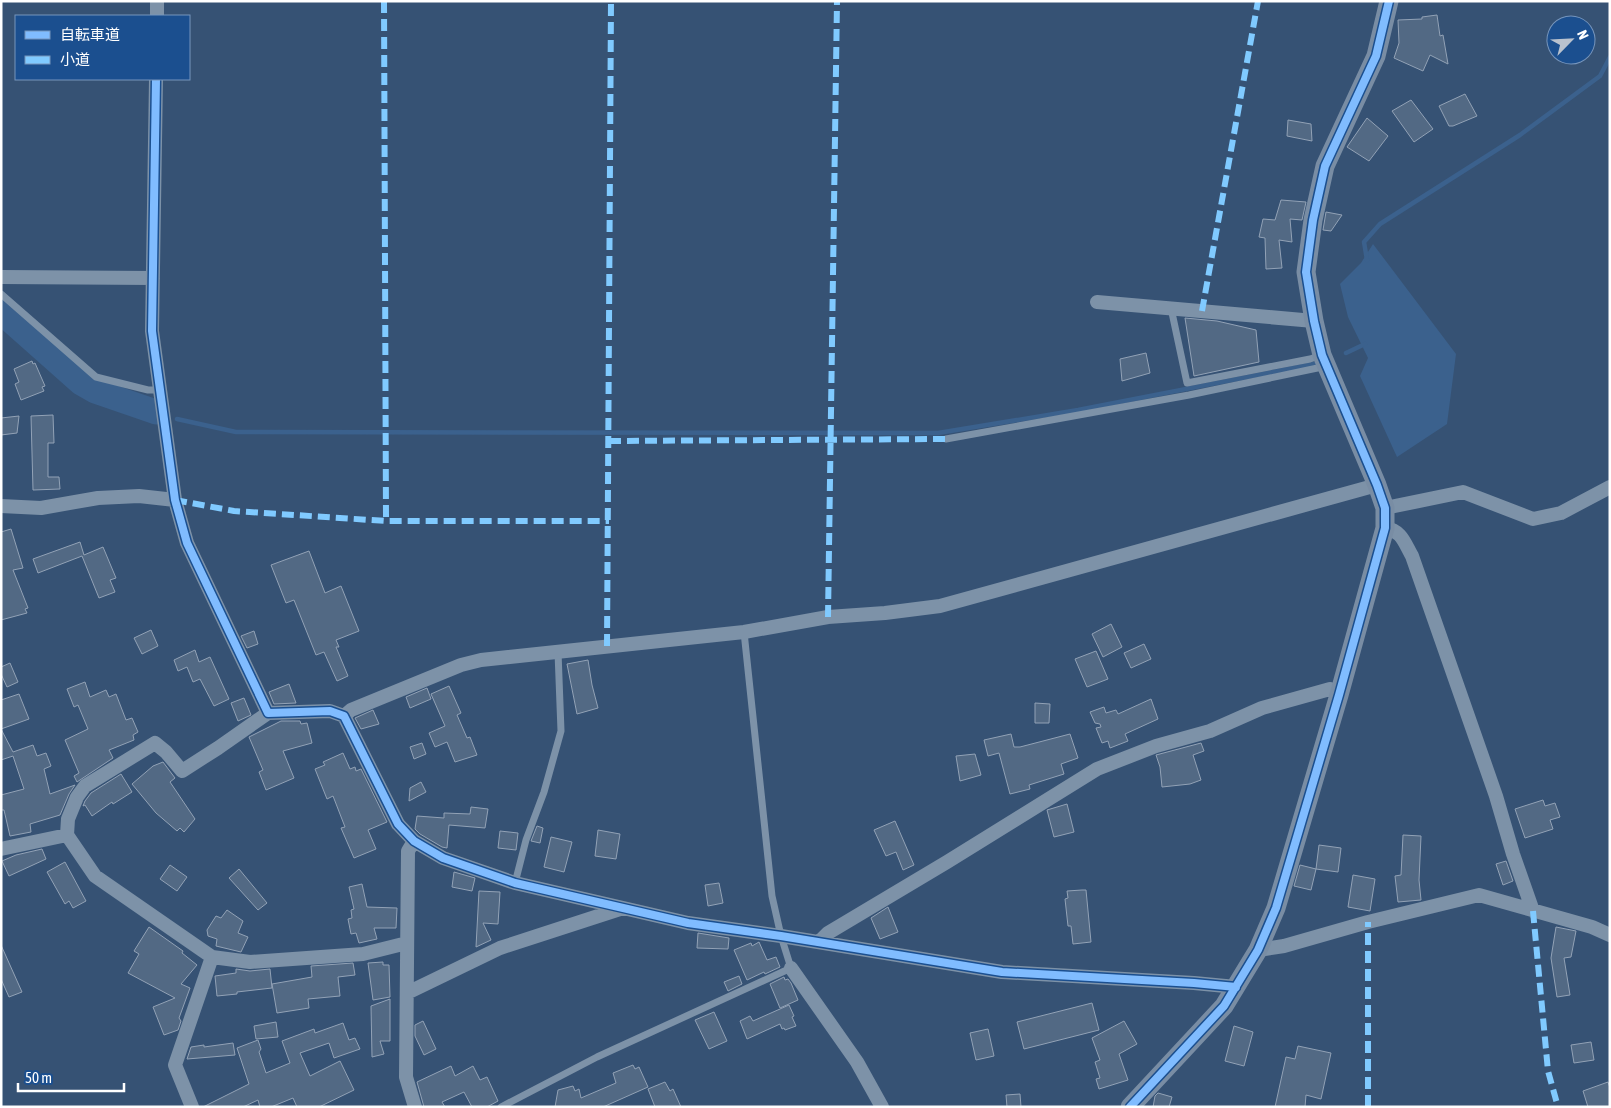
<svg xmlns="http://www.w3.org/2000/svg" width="1611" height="1108" font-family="'Asap Condensed','Noto Sans JP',sans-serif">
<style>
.water{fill:#3b618d}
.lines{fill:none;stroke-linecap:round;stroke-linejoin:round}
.stream{stroke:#3b618d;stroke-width:4.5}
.river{stroke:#3b618d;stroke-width:25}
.building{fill:#526984;stroke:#92a2b6}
.lane{stroke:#7d92a8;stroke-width:7}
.street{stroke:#7d92a8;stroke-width:14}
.secondary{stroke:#798da4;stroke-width:19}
.quiet{stroke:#80caff;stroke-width:6;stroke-dasharray:12 6;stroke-linecap:butt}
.cycleway-casing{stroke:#1b4f8f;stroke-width:11}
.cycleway{stroke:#80bcff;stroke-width:8}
</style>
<rect width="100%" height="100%" fill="#365274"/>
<path class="water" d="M1373,244L1456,354L1447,424L1397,457L1360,376L1368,358L1348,317L1340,284L1361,263Z"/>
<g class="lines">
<path class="stream" d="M1367,260L1364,242L1380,224L1520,135L1600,76L1610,57
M1346,353L1365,344
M177,419L236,432L938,433L1078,410L1314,364"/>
<path class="river" d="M1,312L81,383L95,391L156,412"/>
</g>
<path class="building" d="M1437,15L1440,36L1443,35L1448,64L1430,55L1423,71L1394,58L1399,43L1398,20L1422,19V17Z
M1465,94L1477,116L1453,126H1449L1439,106Z
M1411,100L1433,129L1414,142L1392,111Z
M1367,118L1388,136L1369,161L1347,147Z
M1288,120L1311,124L1312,141L1287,136Z
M1281,200L1306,202L1302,220L1290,219L1292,242L1279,240L1282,268L1266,269L1265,238L1259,237L1263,219L1275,220Z
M1326,212L1342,215L1331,231L1323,230Z
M1185,318L1217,321L1256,330L1259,362L1194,376Z
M1146,353L1150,373L1122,381L1120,359Z
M32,361L33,364L35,363L45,386L42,387L44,391L21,400L15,384L19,382L14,369Z
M53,415L54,443H48V477H59L60,489L33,490L31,416Z
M19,416L17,433L1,435V418Z
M11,529L23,568L13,570L28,608L25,609L27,613L1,620V532Z
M80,542L84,555L103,547L116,578L110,580L115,592L99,598L82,556L38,573L33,559Z
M309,551L325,593L341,586L359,631L336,640L339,647H336L348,676L337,681L324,652L316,655L294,600L286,603L271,565Z
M1111,624L1122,647L1103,657L1092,634Z
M151,630L158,646L142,654L134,638Z
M254,631L258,644L247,648L241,636Z
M1144,644L1151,659L1131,668L1124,653Z
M195,650L199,662L210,657L229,699L214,706L200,679L193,682L187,667L178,671L174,660Z
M1096,651L1108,679L1087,687L1075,659Z
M588,660L592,685L598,708L577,714L567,664Z
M10,663L18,682L7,687L1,674V667Z
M85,682L90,697L106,690L109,697L116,694L126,720L132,718L138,732L133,735L134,740L109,750L113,758L77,782L74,776L79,773L65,740L88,729L78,705L74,707L67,689Z
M289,684L296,703L274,704L269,692Z
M449,686L461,713L457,715L467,738L470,737L477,755L455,762L447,742L435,747L429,733L445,726L431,694Z
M427,688L431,699L410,708L406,697Z
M19,694L29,719L1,729L13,752L33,745L37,756L46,753L51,766L44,769L50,794L75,785L69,794L60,815L30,824L31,832L10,836L4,810H1V795L24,789L13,756L1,760V700Z
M244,698L251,715L238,721L231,703Z
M1151,699L1158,719L1125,734L1128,741L1110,748L1108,741L1102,743L1096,728L1101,727L1100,724L1095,723L1090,712L1104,707L1106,713L1116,710L1118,714Z
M1035,703L1050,704L1049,723H1035Z
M373,710L379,724L361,729L355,718Z
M281,721H300L301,724L307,723L312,743L283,751L294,778L266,790L259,772L263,770L249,737Z
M1011,734L1014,747H1020L1070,734L1078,758L1061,764L1064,774L1029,785L1030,789L1010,794L999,753L988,756L984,740Z
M422,743L426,754L414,759L410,747Z
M1201,743L1204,751L1193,755L1201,780L1190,784L1162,787L1160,767L1156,755Z
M343,753L350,769L355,767L356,771L361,769L387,822L368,830L376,849L354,858L341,828L345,827L333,796L327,799L315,769L325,765L323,762Z
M975,754L981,775L960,781L956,756Z
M163,762L175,778L170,782L195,819L184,832L180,828L177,831L156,813L132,784L153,766Z
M121,774L132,792L113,804L112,802L92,816L85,805L83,806L85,801L91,793Z
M421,782L426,792L409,801L410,788Z
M1543,800L1545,806L1555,803L1560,817L1550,820L1553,829L1525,838L1515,809Z
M1067,804L1074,832L1054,837L1047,810Z
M471,807L488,809L485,828L449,825L447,848L442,847L420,834L415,829L417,816L444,818V813L470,814Z
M895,821L914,865L903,870L896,852L886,856L874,830Z
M537,826L543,828L540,843L531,841Z
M598,830L620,834L616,859L595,856Z
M500,831L518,833L516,850L498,848Z
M1403,835L1421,836L1419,880L1421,900L1398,902L1395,876L1401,875Z
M551,837L572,842L564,872L544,867Z
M1319,845L1341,848L1338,872L1316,869Z
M42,849L46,859L9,876L2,861L16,855Z
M1506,861L1513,881L1503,885L1496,864Z
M65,862L86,901L73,908L69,901L65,904L47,872Z
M170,865L187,877L177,891L160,879Z
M1300,865L1316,869L1311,890L1294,886Z
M239,869L267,903L258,910L229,878Z
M454,872L475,878L472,891L452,887Z
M1353,875L1375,879L1370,911L1348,907Z
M719,883L723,903L708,906L705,885Z
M362,884L367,907L397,908L396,928H374L377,939L359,943L356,933L351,934L348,919L352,918L351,910L354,909L349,887Z
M1082,890H1086L1091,942L1073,944L1071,926H1068L1065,899L1068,898L1067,891Z
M479,891L500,892L498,924L483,923L491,940L476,947Z
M888,907L898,932L880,939L871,918Z
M227,910L243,921L238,933L248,937L241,952L216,946L217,939L208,936L207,930L216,916L221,918Z
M149,927L183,951L182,953L197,965L181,984L190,988L179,1018L181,1021L178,1030L164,1035L153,1007L175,998L128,973L139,954L134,951Z
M1556,927L1576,931L1571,957L1564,958L1570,995L1557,997L1551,958Z
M698,933L729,938L728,949L697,948Z
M759,942L767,960L776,957L780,967L765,974L764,972L747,980L734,950L751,943L752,946Z
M1,945L22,992L9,997L1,979Z
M383,962V965H389L390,997L373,1000L368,963Z
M353,963L355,975L338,977L340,996L308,999L309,1008L277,1013L272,984L312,977L311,966Z
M236,969L250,971L270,969L272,988L237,992V994L217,996L215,976L236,973Z
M739,976L742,984L728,991L724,982Z
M784,977L785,980L788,979L791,983L798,1000L780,1008L770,984Z
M390,999V1041H380L384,1054L372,1057L371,1006Z
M1092,1003L1099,1030L1024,1049L1017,1022Z
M789,1005L794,1016L792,1017L796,1026L785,1030L784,1028L782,1029L780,1024L747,1039L740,1021L750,1016L753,1021Z
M714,1012L727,1041L709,1049L695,1020Z
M423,1021L436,1049L424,1055L415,1036V1025Z
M1124,1021L1137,1044L1119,1054L1128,1080L1099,1089L1096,1079L1100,1078L1095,1062L1100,1060L1092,1038Z
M276,1022L278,1037L256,1039L254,1026Z
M343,1023L349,1040L355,1038L360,1049L334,1058L329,1043L300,1053L310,1076L340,1061L354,1090L319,1107H297L293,1098L271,1107H260L258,1100L243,1107H203L249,1084L237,1048L258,1040L261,1049L259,1052L266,1073L290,1063L282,1041L314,1029L315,1033Z
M1234,1026L1253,1032L1244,1066L1225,1061Z
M988,1029L994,1056L976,1060L970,1033Z
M1591,1042L1594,1060L1574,1063L1571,1045Z
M233,1043L235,1055L187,1059L191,1047L204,1045V1047Z
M1298,1046L1331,1053L1321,1099L1306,1095L1305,1107H1275L1286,1057L1295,1059Z
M633,1065L635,1069L639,1067L648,1087L603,1107H555L558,1090L573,1086L575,1091L579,1089L581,1098L616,1083L613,1073Z
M451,1066L455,1076L473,1066L480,1080L487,1077L498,1101L487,1107H472L464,1092L442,1102L445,1107H424L417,1082Z
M665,1082L670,1091L673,1089L681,1107H655L648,1089Z
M1608,1082L1610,1088V1107H1588L1583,1091Z
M1158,1093L1172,1097L1169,1107H1153L1155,1096Z
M1020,1094L1021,1107H1007L1006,1095Z"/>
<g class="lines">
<path class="lane" d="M1,294L96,377L148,390H160
M1171,308L1187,383L1310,359L1322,355
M946,439L1189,395L1327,366
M515,883L526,840L544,792L561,731L558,652
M501,1107L597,1057L791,968L781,936L772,896L744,632"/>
<path class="street" d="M157,16V1
M156,79L152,331L175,500L187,543L268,713L330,711L344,716L398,824L414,841L443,858L515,883L688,923L781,936L1002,972L1194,983L1236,987
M1,277L153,278
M1097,302L1314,321
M1,506L41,508L98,498L139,496L175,500
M1385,508L1463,492L1533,519L1561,513L1610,487
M1385,528C1402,531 1404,542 1412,556L1496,796L1513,854L1533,911
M344,716L351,710L461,665L481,660L744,632L828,617L885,613L940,606L1377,485
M67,835L68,819L77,797L85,786L155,743L166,752L182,771L218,748L268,713
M414,841L408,851L406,1077L415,1107
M1,849L67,835L95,876L212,957L250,962L363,954L407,943
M819,942L828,933L947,862L1097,769L1156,746L1210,731L1262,708L1330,689L1339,695
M1258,950L1284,946L1368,922L1479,895L1592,927L1610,935
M791,968L857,1062L882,1107
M407,993L500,948L623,908
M192,1107L175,1065L212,957"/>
<path class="secondary" d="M1130,1107L1224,1006L1258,950L1276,908L1339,695L1385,528V508L1377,485L1322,355L1314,321L1306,272L1313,220L1325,166L1376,56L1389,1"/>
<path class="quiet" d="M384,1L386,521
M1202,311L1258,1
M609,441L946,439
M175,500L234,511L386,521H609
M828,617L837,1
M607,646L611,1
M1533,911L1548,1071L1558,1107
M1368,1107V922"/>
<g class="cycleway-casing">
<path id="cycleway" d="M156,79L152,331L175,500L187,543L268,713L330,711L344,716L398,824L414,841L443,858L515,883L688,923L781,936L1002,972L1194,983L1236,987
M1130,1107L1224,1006L1258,950L1276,908L1339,695L1385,528V508L1377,485L1322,355L1314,321L1306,272L1313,220L1325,166L1376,56L1389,1"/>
</g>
<use href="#cycleway" class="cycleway"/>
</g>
<rect width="1611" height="1108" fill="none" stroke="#ffffff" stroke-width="5"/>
<rect x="15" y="15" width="175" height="65" fill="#1b4f8f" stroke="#7695bc"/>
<rect x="25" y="31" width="25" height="8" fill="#80bcff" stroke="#7695bc"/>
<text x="60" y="40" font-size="15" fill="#ffffff">自転車道</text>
<rect x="25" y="56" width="25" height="8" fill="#80caff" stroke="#7695bc"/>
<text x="60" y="65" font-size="15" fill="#ffffff">小道</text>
<g transform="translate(1571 40) rotate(66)"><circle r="24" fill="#1b4f8f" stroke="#7695bc"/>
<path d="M0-4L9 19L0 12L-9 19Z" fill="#b9c2ce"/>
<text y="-8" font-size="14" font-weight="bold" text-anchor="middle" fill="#ffffff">N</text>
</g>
<path d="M18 1083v8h106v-8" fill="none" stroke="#ffffff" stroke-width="2.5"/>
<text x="25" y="1083" font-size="15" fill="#ffffff" stroke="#1b4f8f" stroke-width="4" paint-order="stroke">50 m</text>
</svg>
